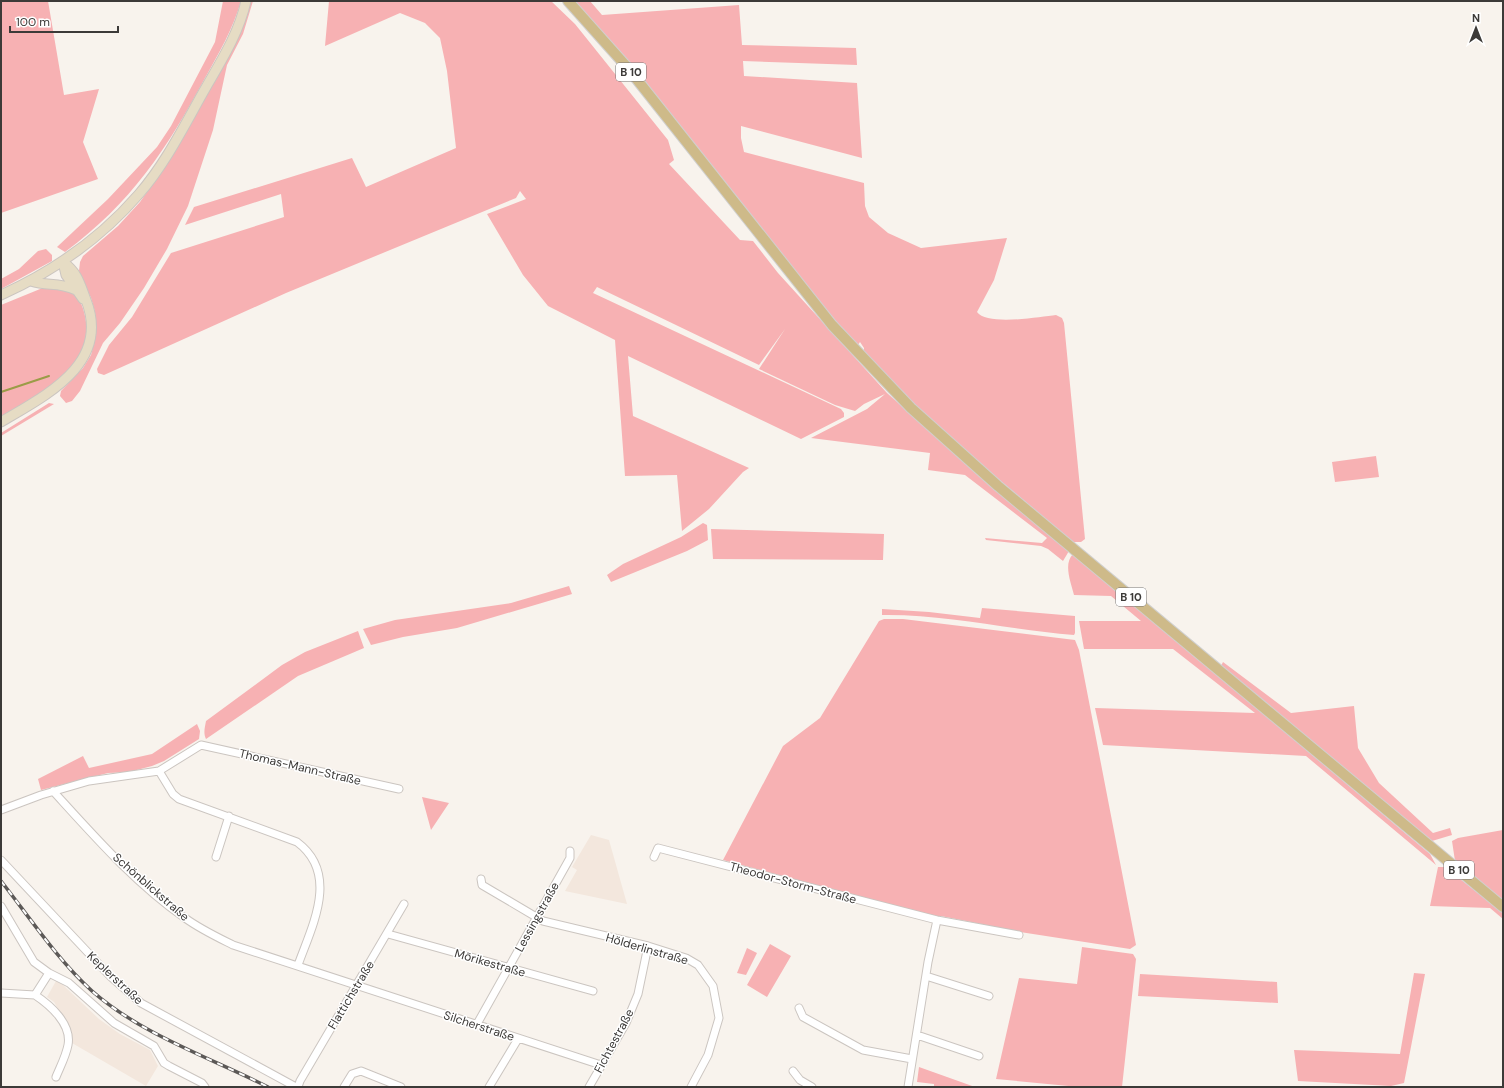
<svg xmlns="http://www.w3.org/2000/svg" width="1504" height="1088" font-family="'DM Sans',sans-serif">
<style>
.built{fill:#f3e7dd}
.green{fill:#f7b1b3}
.lines{fill:none;stroke-linecap:round;stroke-linejoin:round}
.stream{stroke:#9a9c47;stroke-width:2}
.street-casing{stroke:#cbc5c0;stroke-width:9}
.secondary-casing{stroke:#cbc5c0;stroke-width:11}
.primary-casing{stroke:#d0d0cf;stroke-width:12}
.street{stroke:#fff;stroke-width:7}
.secondary{stroke:#e6dcc4;stroke-width:9}
.primary{stroke:#ceba89;stroke-width:10}
.rail-casing{stroke:#5c5957;stroke-width:3.5}
.rail{stroke:#fff;stroke-width:2;stroke-dasharray:6;stroke-linecap:butt}
.labels{text-anchor:middle;stroke-width:3;stroke-linejoin:round;paint-order:stroke}
.shield{fill:#fff;stroke:#767574;stroke-width:1}
.shield-label{font-size:11px;font-weight:bold;fill:#3c3a38}
.street-label{font-size:12px;fill:#3c3a38;stroke:#fff}
</style>
<rect width="100%" height="100%" fill="#f8f3ed"/>
<path class="built" d="M591,835L609,840L627,904L565,891L577,870L572,867Z
M56,981L63,985L99,1019L120,1034L150,1050L158,1066L146,1086L72,1043L71,1032L67,1024L54,1002L47,997Z"/>
<path class="green" d="M1,1H48L64,95L99,89L83,142L98,179L1,213Z
M223,1H241C233,29 219,53 205,78C167,149 131,203 65,252L57,247L108,199L157,147L171,126L215,42Z
M250,1H253L243,34L227,65L213,130L188,206L167,249L144,288L120,323L103,343L80,391L72,401L66,403L60,396L61,391L83,368L91,355L96,335L95,312L91,298L79,271L80,262L83,256L118,226L140,202L173,155L229,55Z
M329,1H551L575,24L668,140L674,160L669,164L740,240L753,241L778,273L887,393L1002,496L1069,551L1063,561L1048,549L1041,546L986,540L985,538L1042,543L1047,538L965,475L928,470L930,453L811,438L867,409L885,394L864,404L855,411L835,405L759,369L785,329L759,365L597,287L593,293L841,409L844,413V417L801,439L628,356L633,416L749,468L743,472L709,509L682,531L677,475L625,476L615,340L548,306L523,275L487,214L526,199L520,191L516,198L286,293L104,375L98,373L97,369L109,345L132,317L171,253L284,217L281,194L185,225L194,207L352,158L366,187L456,148L447,71L440,38L425,23L400,13L325,46Z
M575,1H590L602,15L739,5L742,45L856,48L857,65L743,61L744,76L857,83L862,158L741,126V138L744,152L864,183L865,206L869,217L888,233L921,248L1007,238L994,280L977,312C987,326 1039,317 1056,315L1062,318L1064,323L1085,539L1081,542H1073L937,427L864,354V348L860,342L858,345L855,344L786,261L618,50Z
M46,249L52,255V261L1,289V279L19,269L38,251Z
M45,287C67,291 80,290 85,316C96,367 37,395 1,417V305Z
M49,403L54,404L1,436V433Z
M1376,456L1379,477L1335,482L1332,462Z
M703,523L707,525L708,540L687,551L611,582L607,575L623,564L681,537Z
M711,529L884,534L883,560L713,559Z
M1073,554L1430,854L1436,865L1306,756L1103,745L1095,708L1255,713L1173,649H1084L1079,621H1141L1111,596L1074,595C1071,583 1063,564 1073,554Z
M569,586L572,594L457,628L403,637L371,645L363,629L395,620L511,603Z
M982,608L1075,616V633L1074,635C1010,630 946,614 882,615V609L929,612L980,618Z
M884,619H903L1075,640L1079,650L1136,945L1130,949L1020,932L941,916L936,917L723,860L783,746L820,718L879,621Z
M358,631L364,648L298,676L206,739C203,733 205,727 206,721L282,665L305,652Z
M1223,662L1291,713L1354,706L1358,748L1379,783L1433,833L1450,828L1452,835L1432,841L1221,666Z
M197,724L200,731L199,739L164,761L152,766L129,772L108,773L41,790L38,779L83,756L89,768L152,754Z
M422,797L449,803L431,830Z
M1503,830V900L1455,861L1452,841L1458,838Z
M1438,867H1445L1503,913V919L1490,908L1430,906Z
M770,944L791,956L767,997L747,985Z
M1082,947L1133,954L1136,959L1122,1087H1079L996,1079L1019,978L1077,984Z
M747,948L757,953L746,975L737,973Z
M1414,973L1425,974L1404,1083L1391,1086L1298,1081L1294,1050L1400,1054Z
M1140,974L1277,982L1278,1003L1138,996Z
M919,1067L975,1087H934V1084L917,1082Z"/>
<g class="lines">
<path class="stream" d="M1,392L49,376"/>
<g class="street-casing">
<path id="street" d="M159,771L173,794L179,799L297,842C340,874 312,926 298,965
M53,791C94,836 135,883 185,918C200,929 217,937 233,945L601,1065
M1,810L41,795L89,781L159,771L201,745L399,789
M216,857L229,816
M654,857L658,848L937,920L1019,935
M1,860L110,976L141,1003L296,1087
M481,879L482,885L543,921L648,946L686,958L698,965L713,986L719,1018L708,1055L691,1087
M1,906L34,962L49,973L69,983L114,1023L154,1046L164,1063L169,1066L202,1083L205,1087
M388,934L593,991
M926,976L989,996
M1,993L35,995L49,973
M35,995C50,1005 72,1024 68,1045C66,1056 60,1067 56,1077
M799,1008L803,1017L863,1050L912,1059
M477,1024L570,858V851
M917,1035L979,1056
M793,1071L800,1080L812,1087
M298,1087L300,1081L404,904
M344,1087L352,1074L361,1071L401,1087
M489,1087L518,1039
M589,1087L626,1023L638,994L648,946
M908,1087L928,962L937,920"/>
</g>
<g class="secondary-casing">
<path id="secondary" d="M63,262L66,275L83,299
M31,281C48,287 57,281 76,290
M1,295C54,271 101,238 139,194C166,163 185,124 205,89C221,61 239,33 246,1
M1,422C46,395 111,364 86,300C80,284 78,273 63,262"/>
</g>
<g class="primary-casing">
<path id="primary" d="M568,1L627,67L832,325L911,408L998,486L1503,907"/>
</g>
<use href="#street" class="street"/>
<use href="#secondary" class="secondary"/>
<use href="#primary" class="primary"/>
<g class="rail-casing">
<path id="rail" d="M1,881C30,918 57,959 92,991C142,1035 209,1057 268,1087"/>
</g>
<use href="#rail" class="rail"/>
</g>
<g class="labels">
<g class="shield">
<rect x="616" y="63" width="30" height="18" rx="3"/>
<rect x="1116" y="588" width="30" height="18" rx="3"/>
<rect x="1444" y="861" width="30" height="18" rx="3"/>
</g>
<g class="shield-label">
<text x="631" y="76">B 10</text>
<text x="1131" y="601">B 10</text>
<text x="1459" y="874">B 10</text>
</g>
<g class="street-label">
<text transform="translate(300 767) rotate(13)" y="4">Thomas-Mann-Straße</text>
<text transform="translate(793 883) rotate(15)" y="4">Theodor-Storm-Straße</text>
<text transform="translate(151 887) rotate(41)" y="4">Schönblickstraße</text>
<text transform="translate(537 917) rotate(-61)" y="4">Lessingstraße</text>
<text transform="translate(647 949) rotate(16)" y="4">Hölderlinstraße</text>
<text transform="translate(490 963) rotate(16)" y="4">Mörikestraße</text>
<text transform="translate(115 978) rotate(43)" y="4">Keplerstraße</text>
<text transform="translate(351 995) rotate(-59)" y="4">Flattichstraße</text>
<text transform="translate(479 1026) rotate(18)" y="4">Silcherstraße</text>
<text transform="translate(614 1041) rotate(-62)" y="4">Fichtestraße</text>
</g>
</g>
<rect width="1504" height="1088" fill="none" stroke="#3c3a38" stroke-width="4"/>
<g transform="translate(1476 28)" stroke="#ffffff" stroke-width="3" paint-order="stroke">
<path d="M0-3L7 15L0 10L-7 15Z" fill="#3c3a38"/>
<text y="-6" font-size="11" font-weight="bold" text-anchor="middle" fill="#3c3a38">N</text>
</g>
<path d="M10 26v6h108v-6" fill="none" stroke="#3c3a38" stroke-width="2"/>
<text x="16" y="26" font-size="12" fill="#3c3a38" stroke="#ffffff" stroke-width="3" paint-order="stroke">100 m</text>
</svg>
